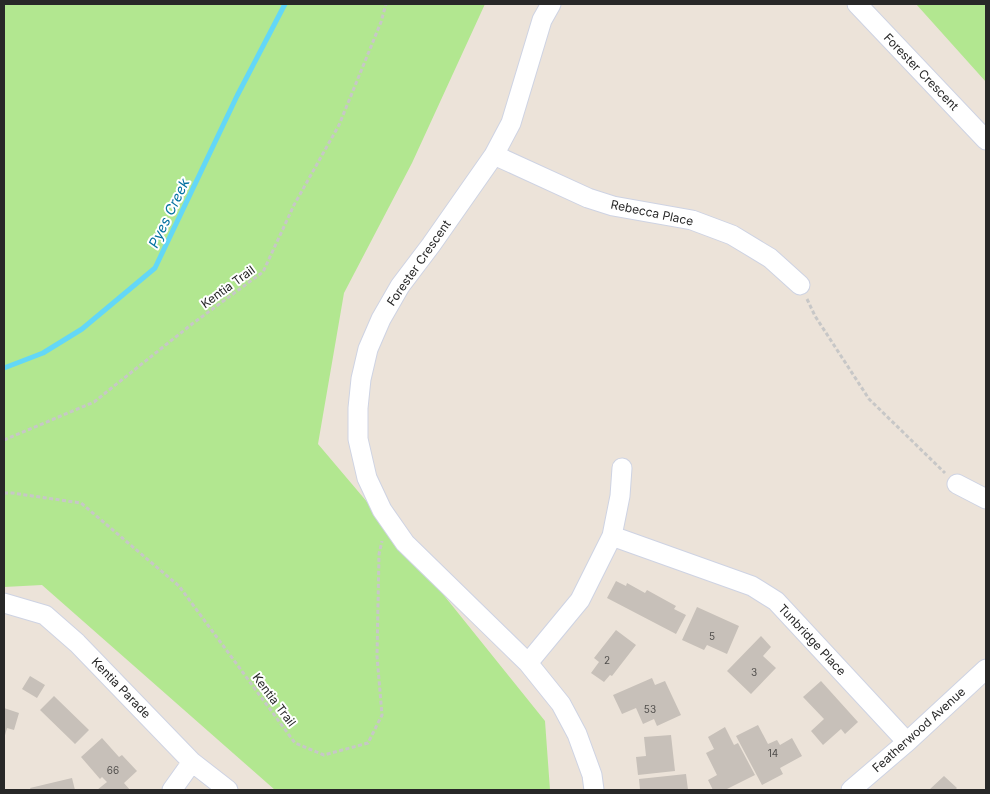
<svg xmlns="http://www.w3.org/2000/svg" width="990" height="794" font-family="Inter,sans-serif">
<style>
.green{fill:#b2e790}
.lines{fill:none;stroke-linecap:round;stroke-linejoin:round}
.stream{stroke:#63d7f7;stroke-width:5}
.building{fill:#c7c0b9}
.street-casing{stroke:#ced3e3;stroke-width:21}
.path{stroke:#c7c7c7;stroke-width:3;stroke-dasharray:4 2.5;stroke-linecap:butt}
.street{stroke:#fff;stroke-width:19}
.labels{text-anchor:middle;stroke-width:4;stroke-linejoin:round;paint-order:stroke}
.number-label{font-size:10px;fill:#504e4c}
.street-label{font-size:12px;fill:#282828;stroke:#fff}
.water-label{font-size:14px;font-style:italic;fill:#0472a1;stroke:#fff}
</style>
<rect width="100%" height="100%" fill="#ece3d9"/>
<path class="green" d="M4,4H485L412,163L344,293L318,444L401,542L545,721L550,790H275L42,585L4,587Z
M916,4H986V82Z"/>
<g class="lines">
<path class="stream" d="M4,368L43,353L82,329L155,268L237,96L285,4"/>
</g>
<path class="building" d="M616,581L626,586L627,583L645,593L647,590L676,606L674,609L686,615L676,634L607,598Z
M697,607L739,626L727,654L707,645L704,650L682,640Z
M616,630L636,645L612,676L610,675L604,682L591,673L599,662L594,658Z
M761,636L771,647L763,656L776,668L751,694L727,671Z
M30,676L45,685L37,698L22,689Z
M652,678L655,685L665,681L681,715L657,726L654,719L643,724L636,708L622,714L613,695Z
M821,681L858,722L845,734L841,729L823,745L811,731L824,719L803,697Z
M54,696L89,730L75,744L40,710Z
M4,708L19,713L14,730L7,728L4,739Z
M758,725L768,744L777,740L780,745L792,738L802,756L780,768L783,774L762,785L736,736Z
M725,727L734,745L738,743L755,775L725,790H713L708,780L717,775L706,753L714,749L708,737Z
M671,735L675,771L638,775L636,757L646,756L644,737Z
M102,738L119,757L122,755L137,771L124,783L130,790H97L107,782L102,777L100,779L81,757Z
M686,774L688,790H640L639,779Z
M944,776L957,788L955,790H929Z
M72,778L75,790H31L30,788Z"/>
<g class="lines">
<g class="street-casing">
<path id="street" d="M551,4L542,20L511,123L494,155L431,245L400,286L381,319L368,349L361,379L358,408V439L367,478L382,510L405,543L528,663L561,704L577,734L592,775L594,790
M857,4L986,140
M494,155L588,198L613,206L692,220L732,235L770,258L800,285
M957,484L986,499
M612,536L752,586L776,601L907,742
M4,603L45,615L77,643L192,762L228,790
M528,663L580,600L612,536L620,496L622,468
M172,790L192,762
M851,790L907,742L986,669"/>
</g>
<path class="path" d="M807,299L815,316L869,399L945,473
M4,440L94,402L192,324L263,272L294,205L339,125L381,22L386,4
M4,493H12L81,503L179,586L295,743L324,755L368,743L382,715L377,656L379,554L382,541"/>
<use href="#street" class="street"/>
</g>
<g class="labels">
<g class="number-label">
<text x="712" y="640">5</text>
<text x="607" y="664">2</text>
<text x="754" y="676">3</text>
<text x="650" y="713">53</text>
<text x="773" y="757">14</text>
<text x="113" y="774">66</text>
</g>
<g class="street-label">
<text transform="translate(921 72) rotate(46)" y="4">Forester Crescent</text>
<text transform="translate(652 213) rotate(12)" y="4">Rebecca Place</text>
<text transform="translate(419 263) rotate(-55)" y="4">Forester Crescent</text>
<text transform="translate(228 287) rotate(-36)" y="4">Kentia Trail</text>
<text transform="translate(812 640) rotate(47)" y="4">Tunbridge Place</text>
<text transform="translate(121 688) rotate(46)" y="4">Kentia Parade</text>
<text transform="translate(274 700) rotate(53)" y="4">Kentia Trail</text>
<text transform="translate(919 730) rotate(-42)" y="4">Featherwood Avenue</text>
</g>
<g class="water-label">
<text transform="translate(169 213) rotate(-64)" y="5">Pyes Creek</text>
</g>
</g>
<rect width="990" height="794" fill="none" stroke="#282828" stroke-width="10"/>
</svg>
